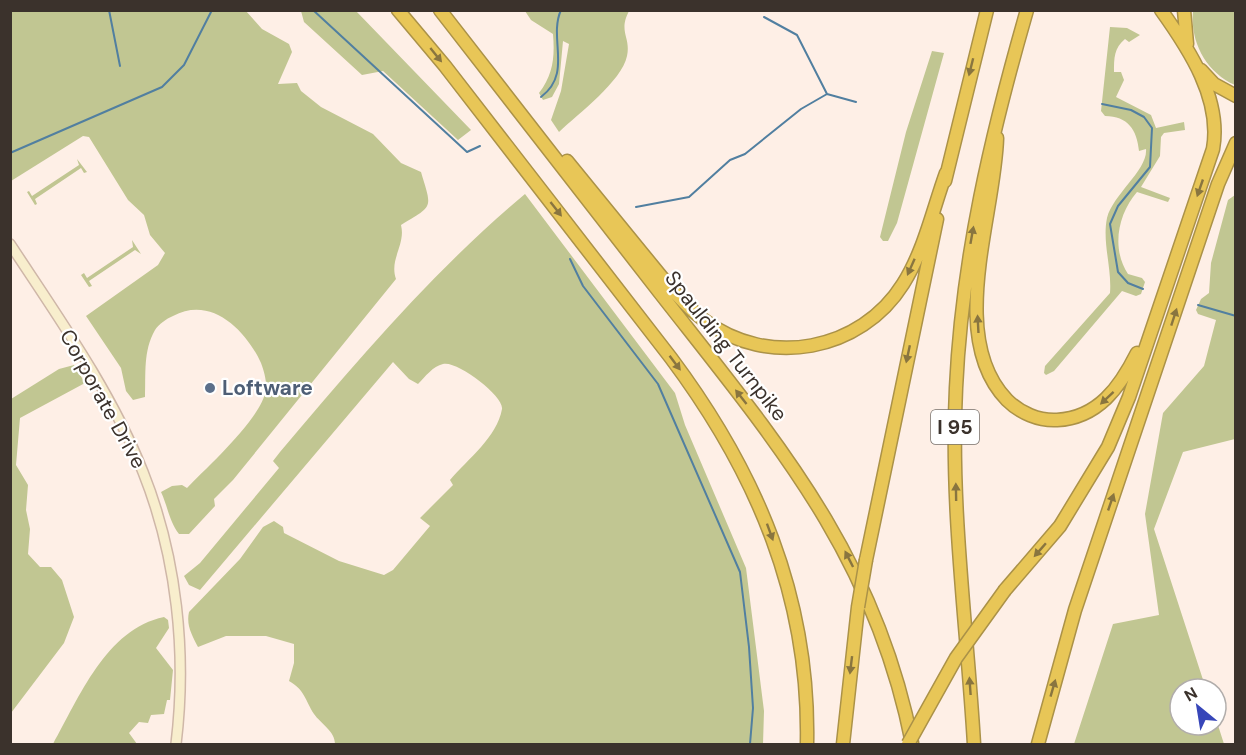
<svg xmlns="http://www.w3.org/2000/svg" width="1246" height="755" font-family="'DM Sans',sans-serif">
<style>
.green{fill:#c1c692}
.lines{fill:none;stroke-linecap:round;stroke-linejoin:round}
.stream{stroke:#517fa0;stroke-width:2}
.secondary-casing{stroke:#cfb7a8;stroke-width:12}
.highway-casing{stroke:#ab9248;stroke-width:15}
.secondary{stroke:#f8eecd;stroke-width:9}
.highway{stroke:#e8c657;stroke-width:12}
.highway-bridge-casing{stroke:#ab9248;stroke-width:15;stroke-linecap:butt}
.highway-bridge{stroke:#e8c657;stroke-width:12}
.oneway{fill:#89753f}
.service-dot{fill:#5c6f8a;stroke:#fff;stroke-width:2}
.labels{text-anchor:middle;stroke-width:4.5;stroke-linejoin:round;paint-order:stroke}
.shield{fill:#fff;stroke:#76706b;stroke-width:1.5}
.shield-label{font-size:20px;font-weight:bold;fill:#3b322c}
.street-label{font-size:21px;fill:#3b322c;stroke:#fff}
.service-label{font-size:21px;font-weight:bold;fill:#4e5e75;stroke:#fff;text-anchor:start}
</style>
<rect width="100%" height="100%" fill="#feefe6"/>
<path class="green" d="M11,10L246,11L262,29L289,44L292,52L278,84L297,83L301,91L321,107L373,134L401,163L421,172C432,209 434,205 401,225C406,245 389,259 396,279L233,480L214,499L215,506L189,534H179C169,521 168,507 161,492L172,486L182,485L187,488C208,466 261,419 266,390C267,382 264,371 261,363C246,330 211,295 173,316C166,319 159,324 155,330C143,351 146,374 145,397L133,400L126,391L121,368L86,316L158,265L165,253L150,235L144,215L128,200L89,137L83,136L11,181Z
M301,11H356L471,130L458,140L383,71L362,75L304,22Z
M525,11H629C618,32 631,37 627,56C622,81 578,114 559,132L551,120L561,91L569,44L563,41L559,84L552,97L543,100L539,93C553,75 555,57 553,34L531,20Z
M1193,11H1235V85C1206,72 1190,42 1193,11Z
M1110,27L1127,28L1140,35L1129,42L1125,39C1114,48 1114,58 1114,72H1121L1124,80L1116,97L1151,115L1156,128L1184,122L1185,130L1164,133L1161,137L1160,156L1141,187L1170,198L1168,202L1137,192C1118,214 1111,248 1128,274L1142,278L1145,282L1141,294L1136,296L1122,291L1054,371L1046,375L1044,373L1045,366L1110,293C1112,268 1102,242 1107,218C1113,194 1148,170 1146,149L1139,151C1137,130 1128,116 1105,116L1101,111Z
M932,51L944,53L897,223L888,241H883L880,237L906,132Z
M77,159L87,172L84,173L81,168L35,199L37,204L35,205L27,192L29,191L32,196L79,165Z
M525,194L675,393L685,425L746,568L764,711L763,744H335C335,731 321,724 314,714C305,700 305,690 289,681L294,663V644L266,636H226L198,647C192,635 186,625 189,612L240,559L263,527L274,521L283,527L284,533L339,561L384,575L393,570L430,526L420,518L453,485L450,480C468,459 497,437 502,409C504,396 457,360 443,364C433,366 425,377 418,384L409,379L393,362L200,590L189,585L184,576L200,563L279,468L273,461L280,452C357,361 433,271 525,194Z
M1235,195V439L1183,452L1154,529L1206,689H1180V725H1216V719L1224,744H1074L1113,624L1159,615L1145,514L1163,413L1204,366L1216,320L1198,314L1196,310L1201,299L1209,293L1211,263L1228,200Z
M132,240L141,254L135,250L89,281L92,286L89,287L81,275L84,273L87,278L133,247Z
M74,365L85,383L20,418L16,465L28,485L26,510L30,529L28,554L40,567H51L62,580L74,617L64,643L11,713V399L59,369Z
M164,617L168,620L169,628L156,648L173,670L170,700H167L164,714L151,715L148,723L139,722L129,733L137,744H53C79,698 106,629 164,617Z"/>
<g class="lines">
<path class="stream" d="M109,10L120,66
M313,10L467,152L480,146
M764,17L797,35L827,94L856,102
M541,97C573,73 548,39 561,10
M1102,104L1131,110L1144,117L1152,128L1150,167L1118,206L1110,224L1118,272L1128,283L1143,289
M10,153L162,87L184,65L212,10
M636,207L689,197L730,160L745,154L801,109L827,94
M570,259L583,286L658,384L740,572L749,647L753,708L750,744
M1198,305L1236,316"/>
<g class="secondary-casing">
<path id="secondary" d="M10,244C58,317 111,391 143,472C177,557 187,654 176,744"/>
</g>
<g class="highway-casing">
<path id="highway" d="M398,10L445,66L671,358C757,473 810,598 807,744
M440,10C513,105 587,199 660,293C775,440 875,554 912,743
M1184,10L1187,44
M1201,70L1214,84L1236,96
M997,138C995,215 946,337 1007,400C1020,413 1039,421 1057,420C1098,418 1120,387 1137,353
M567,161C592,192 617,222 642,253C662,277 680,302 704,320C768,369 861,351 903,284C924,251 933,209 946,173
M945,181L987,10
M866,560L937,219
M1005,590L1060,526L1108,447L1129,397L1213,149C1222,99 1189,49 1161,10
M843,744L858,607
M974,744C967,625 950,507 956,388C962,258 991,135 1027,10
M1038,744L1075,610L1218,184L1236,143"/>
</g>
<use href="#secondary" class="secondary"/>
<use href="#highway" class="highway"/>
<g class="highway-bridge-casing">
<path id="highway-bridge" d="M858,607L866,560
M908,744L956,658L1005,590"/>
</g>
<use href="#highway-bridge" class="highway-bridge"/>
</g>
<defs><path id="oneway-solid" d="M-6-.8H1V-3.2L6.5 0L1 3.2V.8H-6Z" transform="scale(1.5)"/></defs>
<g class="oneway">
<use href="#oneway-solid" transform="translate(436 55) rotate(51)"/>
<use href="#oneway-solid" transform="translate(971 67) rotate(104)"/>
<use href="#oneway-solid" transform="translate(1200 188) rotate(109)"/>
<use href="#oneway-solid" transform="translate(556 209) rotate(52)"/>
<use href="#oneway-solid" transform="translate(972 235) rotate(-80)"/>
<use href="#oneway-solid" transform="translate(911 267) rotate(114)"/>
<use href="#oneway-solid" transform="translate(1174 317) rotate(-72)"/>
<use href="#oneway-solid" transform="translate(978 324) rotate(-93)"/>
<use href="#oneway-solid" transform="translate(908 354) rotate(102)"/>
<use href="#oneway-solid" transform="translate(675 363) rotate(53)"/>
<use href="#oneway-solid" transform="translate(741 397) rotate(-128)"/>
<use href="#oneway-solid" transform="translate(1107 398) rotate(137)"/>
<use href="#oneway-solid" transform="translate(956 492) rotate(-91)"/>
<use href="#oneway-solid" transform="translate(1111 502) rotate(-71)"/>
<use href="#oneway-solid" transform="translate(770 532) rotate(70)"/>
<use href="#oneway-solid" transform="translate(1040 550) rotate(131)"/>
<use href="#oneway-solid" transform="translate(849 559) rotate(-117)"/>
<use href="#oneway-solid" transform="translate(851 665) rotate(97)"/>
<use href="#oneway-solid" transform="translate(970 686) rotate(-94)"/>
<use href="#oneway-solid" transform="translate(1053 688) rotate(-74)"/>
</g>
<circle class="service-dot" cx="210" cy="388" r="6"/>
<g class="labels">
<rect class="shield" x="931" y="410" width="48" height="34" rx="4.5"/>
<g class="shield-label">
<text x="955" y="434">I 95</text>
</g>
<g class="street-label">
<text transform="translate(726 346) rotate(52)" y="7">Spaulding Turnpike</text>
<text transform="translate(103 399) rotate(61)" y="7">Corporate Drive</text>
</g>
<g class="service-label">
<text x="222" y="395">Loftware</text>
</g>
</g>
<rect width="1246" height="755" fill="none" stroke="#3b322c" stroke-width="24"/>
<g transform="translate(1198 707) rotate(330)"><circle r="28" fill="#ffffff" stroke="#b1adab" stroke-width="1.5"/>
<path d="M0-4.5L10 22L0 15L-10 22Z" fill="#3746b9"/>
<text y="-9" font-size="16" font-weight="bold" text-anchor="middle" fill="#3b322c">N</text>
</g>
</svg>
